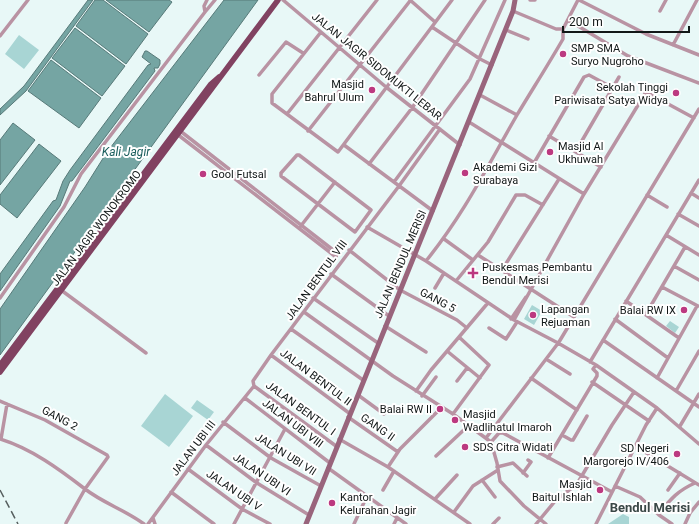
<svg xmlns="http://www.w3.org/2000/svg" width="699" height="524" font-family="Roboto,sans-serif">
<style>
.green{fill:#a8d5d4}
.water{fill:#75a5a3;stroke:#577a79}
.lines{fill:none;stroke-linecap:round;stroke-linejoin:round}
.street{stroke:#b993a3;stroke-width:3.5}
.secondary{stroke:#99647c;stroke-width:5}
.primary{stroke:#814261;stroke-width:5.5}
.rail{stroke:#565f5f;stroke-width:1.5;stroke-dasharray:8 4;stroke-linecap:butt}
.poi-dot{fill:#bc3980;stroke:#fff;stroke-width:1.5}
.labels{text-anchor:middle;stroke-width:4;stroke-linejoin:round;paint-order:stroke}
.poi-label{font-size:11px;fill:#111717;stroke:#fff;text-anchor:start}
.street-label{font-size:11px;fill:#111717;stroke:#fff}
.water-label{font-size:12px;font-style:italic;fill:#1b5e5d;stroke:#fff}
.quarter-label{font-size:13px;font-weight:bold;fill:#3b4847;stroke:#fff}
</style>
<rect width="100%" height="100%" fill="#e8f8f7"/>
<path class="green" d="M19,35L39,50L24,69L5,54Z
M532,305L542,311L534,325L524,319Z
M670,321L679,327L675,333L666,326Z
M165,394L193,416L169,447L141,426Z
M197,400L214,412L208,420L191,408Z
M623,514L629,517V524H608Z"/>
<path class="water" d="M88,0H93L26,91L0,115V109L24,86Z
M95,0H103L148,34L126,64L76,26Z
M106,0H169L172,2L149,32Z
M224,0H258L0,355V309L85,187L107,152Z
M75,28L125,66L102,96L52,58Z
M145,51H147L160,60V64L158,68H154L155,71L72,181H70L60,206L0,291V274L53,201L56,200L63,181L70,170L148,65L151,64L142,57Z
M51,60L101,98L79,128L28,91Z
M13,123L35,140L0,185V140Z
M39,144L61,161L17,218L0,204V195Z"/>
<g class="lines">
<path class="street" d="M283,0L386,87L460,145
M410,0L435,22
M530,0H535
M579,0L646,34L699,55
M513,11L556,29H563
M660,11L666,0
M205,12L215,0
M568,20L628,56L699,83
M432,27L480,59L492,65
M563,29L578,0
M506,30L528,39
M321,32L272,94V103L338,152L452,0
M0,36L28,0
M673,45L697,0
M259,75L286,42L303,53
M480,95L517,115
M287,114L377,0
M469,122L584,194
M179,130L337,253L336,257
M308,131L410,1
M177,134L336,257
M549,136L601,167
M344,145L433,211
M576,151L619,77
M297,155H299L371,210L355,232L281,176V173Z
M534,163L584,77L589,75L613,88
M369,164L412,108L485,0
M394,182L470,79L505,0
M691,193L699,198
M647,195L667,207
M678,214L699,226
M300,227L335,182
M367,227L426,261L514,320L558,343L596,365L657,408L699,444
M666,235L699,255
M444,239L473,260
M349,250L400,290L457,320L467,328
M478,255L574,317
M426,261C464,214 487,167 517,115C532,90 548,65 563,39V29
M674,266L699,280
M502,270L559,179
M331,274L389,316
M456,281L488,242L516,195H525L543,205
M662,287L698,306
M435,288L444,273
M61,290L146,353
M0,298L64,207L81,174L205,12L204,6L207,0
M313,298L378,343
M626,301L679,338
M304,312L393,376L453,414L491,442L497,463L500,481L524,506L546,524
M646,314L685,247
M511,319L526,297
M615,319L668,358
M514,320L584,194L646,92L694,118
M385,326L426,352
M489,328L506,339L517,322
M291,329L363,380
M603,340L699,407
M447,351L480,378
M271,355L349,413
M546,359L570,374
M590,362L699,180
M531,378L577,410
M657,378L697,306
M457,381L467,368
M592,382L649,421
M254,386L253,381L271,355L399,186L440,129
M254,386L336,446
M416,391L431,370L487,304
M676,391L699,351
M358,395L384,414
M422,396L436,377
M245,398L330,463
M0,401L45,420L107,455L108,457L85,489L66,523
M453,414L489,365L459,337
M348,417L398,452
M223,422L271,458L321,486
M680,426L699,394
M562,435L571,440H573L587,416
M486,438L559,342L699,109
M0,439C32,449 59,469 85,489C103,503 125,510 144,524
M1,439L7,404
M339,439L388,467L470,524
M491,442L499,433H503L612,492
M206,445L257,483L309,515
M635,446L699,485
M436,456L468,426
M548,458L597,376V373L593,369L596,365
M388,467L400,449L442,407
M497,467L513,463L527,476
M328,468L406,524
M188,469L242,509L270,524
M523,473L531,462L528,460
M482,480L495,497
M615,486L640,497L659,515L672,524
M383,490L394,471
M668,490L680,473
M171,492L214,524
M435,499L457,475
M454,512L473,486L498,470
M660,513C670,499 679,490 695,483
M153,518L155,524
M148,524L206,445L254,386
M234,524L285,429
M354,524L367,496
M394,524L397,518
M493,524L499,518
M536,524L556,500L577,484L612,425L634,392
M596,524L646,425L657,408
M685,524L690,513L699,502"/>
<path class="secondary" d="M306,524L513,11L515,0"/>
<path class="primary" d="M0,365L211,84L219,77
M0,372L278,0"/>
<path class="rail" d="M0,490L18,524"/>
</g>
<g class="poi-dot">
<circle cx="563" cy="54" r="4"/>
<circle cx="372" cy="90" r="4"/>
<circle cx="676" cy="93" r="4"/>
<circle cx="550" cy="152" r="4"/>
<circle cx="465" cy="173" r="4"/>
<circle cx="203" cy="174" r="4"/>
<path d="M471 267h4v4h4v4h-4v4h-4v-4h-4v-4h4z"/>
<circle cx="684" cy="310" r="4"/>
<circle cx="533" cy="315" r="4"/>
<circle cx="440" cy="409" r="4"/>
<circle cx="455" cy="420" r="4"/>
<circle cx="465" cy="447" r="4"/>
<circle cx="677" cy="454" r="4"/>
<circle cx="600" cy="490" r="4"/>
<circle cx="332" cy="503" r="4"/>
</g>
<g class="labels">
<g class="poi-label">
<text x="571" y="52">SMP SMA<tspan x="571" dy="13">Suryo Nugroho</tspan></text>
<text x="364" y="88" text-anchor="end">Masjid<tspan x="364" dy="13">Bahrul Ulum</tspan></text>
<text x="668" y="91" text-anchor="end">Sekolah Tinggi<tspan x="668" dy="13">Pariwisata Satya Widya</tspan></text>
<text x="558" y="150">Masjid Al<tspan x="558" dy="13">Ukhuwah</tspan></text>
<text x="473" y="171">Akademi Gizi<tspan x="473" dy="13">Surabaya</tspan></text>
<text x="211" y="178">Gool Futsal</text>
<text x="482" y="271">Puskesmas Pembantu<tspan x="482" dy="13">Bendul Merisi</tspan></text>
<text x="541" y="313">Lapangan<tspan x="541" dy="13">Rejuaman</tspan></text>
<text x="676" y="314" text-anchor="end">Balai RW IX</text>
<text x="432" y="413" text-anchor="end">Balai RW II</text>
<text x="463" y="418">Masjid<tspan x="463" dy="13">Wadlihatul Imaroh</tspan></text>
<text x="473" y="451">SDS Citra Widati</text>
<text x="669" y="452" text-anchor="end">SD Negeri<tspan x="669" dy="13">Margorejo IV/406</tspan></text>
<text x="592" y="488" text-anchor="end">Masjid<tspan x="592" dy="13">Baitul Ishlah</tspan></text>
<text x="340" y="501">Kantor<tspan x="340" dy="13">Kelurahan Jagir</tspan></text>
</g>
<g class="street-label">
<text transform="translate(377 66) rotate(39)" y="4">JALAN JAGIR SIDOMUKTI LEBAR</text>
<text transform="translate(96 228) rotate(-53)" y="4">JALAN JAGIR WONOKROMO</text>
<text transform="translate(400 264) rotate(-67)" y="4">JALAN BENDUL MERISI</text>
<text transform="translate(316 280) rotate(-54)" y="4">JALAN BENTUL VIII</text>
<text transform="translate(438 300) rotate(28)" y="4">GANG 5</text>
<text transform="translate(316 377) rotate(37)" y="4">JALAN BENTUL II</text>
<text transform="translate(301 408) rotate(36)" y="4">JALAN BENTUL I</text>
<text transform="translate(60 418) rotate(28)" y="4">GANG 2</text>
<text transform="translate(293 423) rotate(37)" y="4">JALAN UBI VIII</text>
<text transform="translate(378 427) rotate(35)" y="4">GANG II</text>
<text transform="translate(193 448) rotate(-53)" y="4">JALAN UBI III</text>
<text transform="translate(286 454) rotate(32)" y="4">JALAN UBI VII</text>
<text transform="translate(262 474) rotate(34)" y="4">JALAN UBI VI</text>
<text transform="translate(234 490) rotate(34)" y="4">JALAN UBI V</text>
</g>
<g class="water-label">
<text x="126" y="156">Kali Jagir</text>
</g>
<g class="quarter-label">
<text x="650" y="512">Bendul Merisi</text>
</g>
</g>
<path d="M563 26v6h126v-6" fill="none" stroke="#111717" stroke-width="2"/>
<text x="569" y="26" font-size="12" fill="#111717" stroke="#ffffff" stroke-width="3" paint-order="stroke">200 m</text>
</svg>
